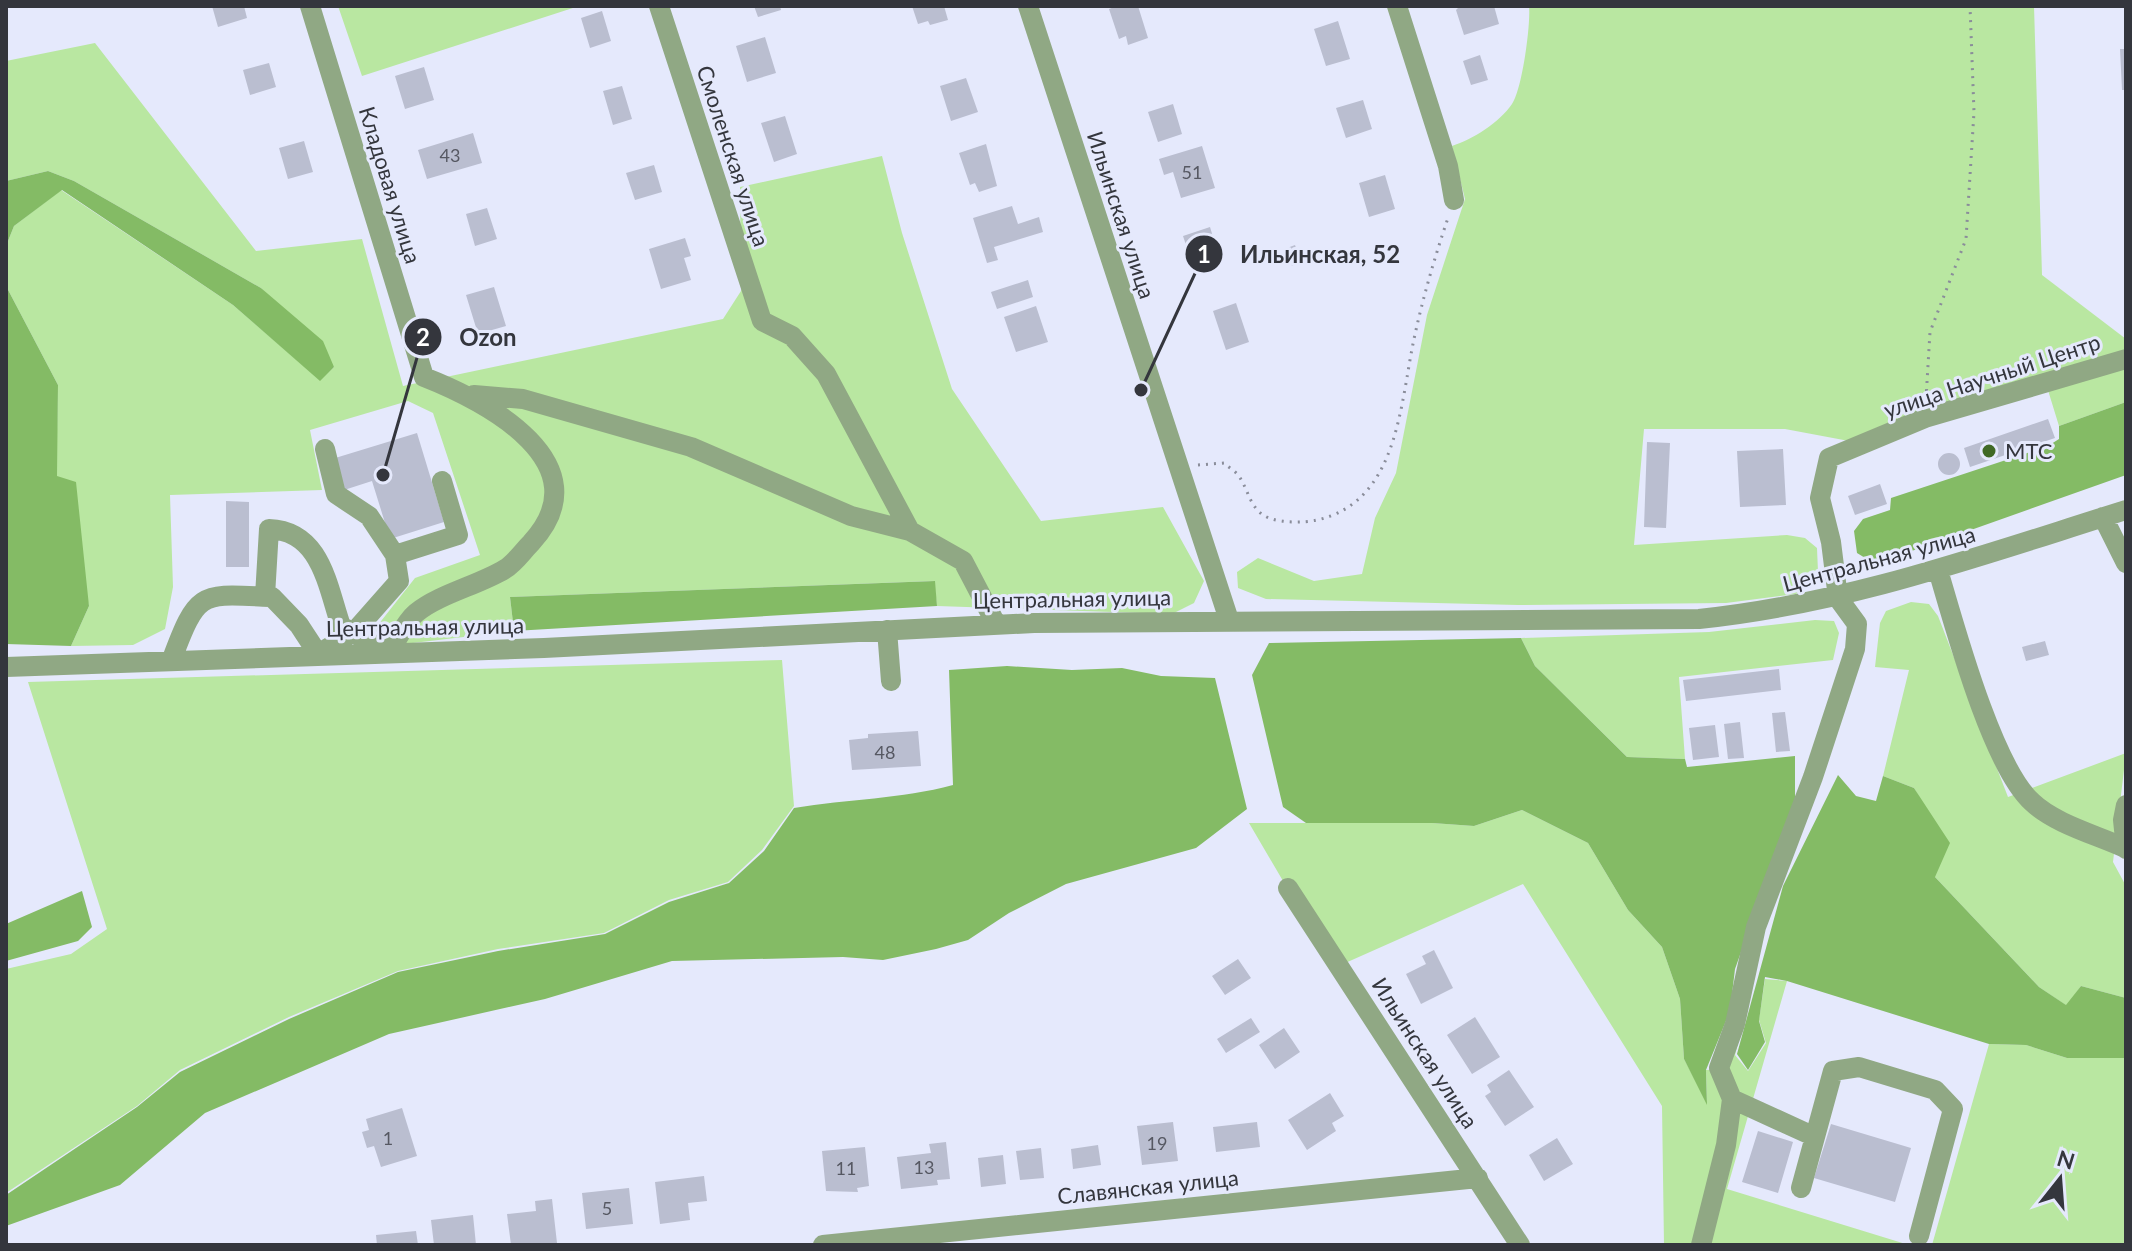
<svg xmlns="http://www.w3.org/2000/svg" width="2132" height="1251" font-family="Lato,sans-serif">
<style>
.green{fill:#b9e7a1}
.forest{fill:#84bb65}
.building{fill:#babed0}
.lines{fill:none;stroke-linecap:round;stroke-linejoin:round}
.path{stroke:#8a8d9a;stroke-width:3;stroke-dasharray:2 6;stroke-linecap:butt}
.minor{stroke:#90a884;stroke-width:20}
.poi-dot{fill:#406925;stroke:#e5e9fc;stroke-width:3}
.labels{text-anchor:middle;stroke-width:6;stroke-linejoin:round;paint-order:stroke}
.number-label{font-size:18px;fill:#565862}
.street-label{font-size:22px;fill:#34363d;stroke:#e5e9fc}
.poi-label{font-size:22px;fill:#34363d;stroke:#e5e9fc;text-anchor:start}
.leader{fill:none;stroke:#34363d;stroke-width:3}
.callout-dot{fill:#34363d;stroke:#e5e9fc;stroke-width:3}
.mark-label{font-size:24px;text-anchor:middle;font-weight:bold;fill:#fff}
.callout-label{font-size:24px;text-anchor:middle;font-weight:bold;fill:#34363d;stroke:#e5e9fc;stroke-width:6;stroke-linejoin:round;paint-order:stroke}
</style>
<rect width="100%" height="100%" fill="#e5e9fc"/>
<path class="green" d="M338,6H579L362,76Z
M1529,6H2034L2042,275L2126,339V402L2059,426L2047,387L1849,441L1785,429H1644L1634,545L1787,535L1805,538L1817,548L1818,572L1796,594L1726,603L1518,605L1266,599L1238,588L1237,572L1258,558L1314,581L1362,574L1375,518L1396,473L1427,315L1465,199L1452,146C1473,139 1499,123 1512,104C1522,90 1531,24 1529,6Z
M95,43L256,251L362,239L403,386L723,319L741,291L740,187L882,156L902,233L952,389L1041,521L1163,507L1204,581L1194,603L1172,614L937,606L934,581L510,597L514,631L396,645L374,630L415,578L480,555L433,413L408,401L310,430L322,490L170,495L173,587L165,629L133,645L71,646L89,606L56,476L58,385L6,286V246L14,226L61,190L233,305L320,380L334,367L261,288L74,181L48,171L6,181V61Z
M1911,602L1929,604L1938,616L2008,797L2126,753L2113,862L2126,886V998L2081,986L2067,1006L2039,987L1935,877L1923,804L1914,788L1883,776L1909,670L1875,667L1880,623L1886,611Z
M1815,620L1834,621L1839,633L1833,660L1679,677L1685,759L1627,757L1535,666L1521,638L1709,632Z
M782,660L794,806L762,850L728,882L669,900L604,933L498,949L398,971L289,1017L180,1070L137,1106L6,1193V969L71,954L107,929L28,682Z
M1522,810L1588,843L1628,910L1662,947L1680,999L1684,1059L1707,1102L1706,1070L1727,1069L1742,1028L1735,1055L1748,1071L1766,1043L1759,1020L1765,979L1787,981L1727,1189L1909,1245H1664L1662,1106L1523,884L1334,968L1249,823H1432L1474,826Z
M1989,1044L2026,1045L2067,1058H2126V1245H1932Z"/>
<path class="forest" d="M48,171L74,181L261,288L323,341L334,367L320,381L233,305L62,190L14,226L6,246V181Z
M6,286L58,385L57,476L76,482L89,606L71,646L6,644Z
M2126,402V475L1875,564L1857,553L1854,531L1863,519L1890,510L1891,498L2048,446L2059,439V426Z
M935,581L937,606L514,631L510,597Z
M1521,638L1535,666L1627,757L1685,759L1687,767L1795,756V800L1735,969L1730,1011L1706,1070L1707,1105L1684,1059L1680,999L1662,947L1628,910L1588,843L1522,810L1474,826L1432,823H1306L1283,807L1252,675L1269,643Z
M1007,666L1072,670L1122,668L1161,676L1215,678L1247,809L1196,848L1066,884L1009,913L968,940L936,949L883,960L843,957L672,961L545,999L389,1034L205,1113L120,1185L6,1226V1195L137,1107L180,1072L289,1019L398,972L498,951L605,934L669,902L729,883L764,851L794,808C848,799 901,799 953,785L949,670Z
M1838,775L1856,796L1876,801L1883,776L1914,788L1950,843L1935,877L2039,987L2066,1005L2081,986L2126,998V1058H2067L2026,1045L1989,1044L1787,981L1765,977L1759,1021L1765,1042L1748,1070L1737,1054L1783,886Z
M82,891L92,927L78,941L6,961V924Z"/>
<path class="building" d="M212,6H244L247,18L218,27Z
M754,6H780L781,10L758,17Z
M912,6H944L948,20L930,25L928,21L918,24Z
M1117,6H1138L1148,38L1128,45L1126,36L1119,39L1109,9Z
M1460,6H1494L1499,24L1464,35L1456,10Z
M602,11L611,41L590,48L581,18Z
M1338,21L1350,59L1326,66L1314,29Z
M765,37L776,73L747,82L736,46Z
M2120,49H2126V90H2122Z
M1480,55L1488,80L1471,85L1463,61Z
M269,63L276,87L250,95L243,70Z
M424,67L434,100L405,109L395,76Z
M966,78L978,112L951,121L940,86Z
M622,86L632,119L613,125L603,91Z
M1363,100L1372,129L1346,138L1336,108Z
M1173,104L1182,134L1158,142L1148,112Z
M785,116L797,154L774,162L761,123Z
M473,133L482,163L427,179L418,150Z
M304,141L313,172L288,179L279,148Z
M986,144L997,186L979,192L975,183L970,185L959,153Z
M1202,146L1215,188L1181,198L1173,172L1164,175L1159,159Z
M654,165L662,192L635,200L626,173Z
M1385,175L1395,209L1369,217L1359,183Z
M1012,206L1018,224L1039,217L1043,232L994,247L998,260L987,263L973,218Z
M487,208L497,239L475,246L466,214Z
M1210,227L1221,263L1195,272L1183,236Z
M685,238L691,256L684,258L691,280L661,289L649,249Z
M1295,245L1301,263L1292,266L1287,248Z
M1028,280L1033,297L997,309L991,292Z
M494,287L506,326L478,334L466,295Z
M1236,303L1249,342L1226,350L1213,311Z
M1036,306L1048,342L1016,352L1004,317Z
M2048,419L2055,438L1970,467L1964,448Z
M417,433L444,522L390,539L372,481L341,491L332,459Z
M1647,442L1670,443L1666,528L1644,527Z
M1783,449L1786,505L1740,507L1737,451Z
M1938 464a11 11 0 1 1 22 0a11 11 0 1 1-22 0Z
M1880,484L1887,504L1855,515L1848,496Z
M226,501L249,502V567H226Z
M2045,641L2049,655L2026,661L2022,647Z
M1779,669L1781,690L1686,701L1683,680Z
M1785,712L1790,751L1776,752L1772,713Z
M1740,722L1744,758L1728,759L1724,724Z
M1715,725L1719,757L1693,760L1689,728Z
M918,731L921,766L852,770L849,740L868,738V734Z
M1434,950L1453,988L1421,1004L1406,974L1426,964L1422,956Z
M1238,959L1251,978L1225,995L1212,976Z
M1475,1017L1500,1057L1472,1074L1447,1035Z
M1251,1018L1260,1032L1226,1053L1217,1039Z
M1284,1028L1300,1052L1275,1069L1259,1045Z
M1509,1070L1534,1107L1505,1126L1485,1096L1491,1092L1487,1085Z
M1330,1093L1344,1116L1332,1123L1336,1131L1307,1150L1288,1120Z
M402,1108L417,1156L381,1167L374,1146L367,1148L362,1132L369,1130L366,1119Z
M1173,1122L1178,1161L1142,1165L1137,1126Z
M1257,1122L1260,1147L1216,1152L1213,1127Z
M1831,1124L1911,1148L1895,1202L1814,1178Z
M1758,1131L1793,1142L1778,1193L1742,1182Z
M1557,1138L1573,1164L1544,1181L1529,1155Z
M946,1142L950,1179L937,1180L938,1185L901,1189L897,1157L931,1153L929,1144Z
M1098,1145L1101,1165L1073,1169L1071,1149Z
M865,1147L869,1186L857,1188L858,1192L826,1191L822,1151Z
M1041,1148L1044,1178L1020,1180L1016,1151Z
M1003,1155L1006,1184L981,1187L978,1158Z
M704,1176L707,1201L688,1203L690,1220L660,1224L655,1182Z
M629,1188L633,1224L586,1229L582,1193Z
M552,1199L557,1243L511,1245L507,1214L536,1211L535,1201Z
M473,1215L476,1245H434L431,1220Z
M416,1231L418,1245H377L376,1235Z"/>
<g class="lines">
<path class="path" d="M1926,399L1930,332L1966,239L1974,112L1970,6
M1198,465L1224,463C1228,467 1234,470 1238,475C1249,489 1249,510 1269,518C1283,523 1303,523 1317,520C1398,502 1400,405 1414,339C1423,297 1435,256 1449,215"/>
<path class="minor" d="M659,6L762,321L792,336L826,374L910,531L963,561L996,624
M1028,6L1229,620
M1397,6L1448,166L1454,200
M474,395L523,399L691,447L851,516L910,531
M325,449L336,494L369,516L395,555
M2103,517L2126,563
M1938,570C1954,624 1992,766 2032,802C2055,824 2097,835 2125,848
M265,596L269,529C321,531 327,585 341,626L388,653C397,641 405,622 416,613C439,594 479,585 505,569C515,563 523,551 531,543C604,464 488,402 424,377L310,6
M887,630L891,681
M172,659C198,589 201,594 272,597L299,625L318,654L354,632L399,581L395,555L458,535L442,481
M6,667L544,648L1034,623L1699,619C1851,603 1982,555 2126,510
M2126,805L2123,820L2126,849
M1288,888L1520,1245
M1813,1136L1732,1099L1719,1068L1735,1024L1756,927L1813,777L1855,649L1857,624L1838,598L1831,542L1820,498L1829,458L1925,418L2126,359
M1801,1188L1833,1071L1859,1067L1935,1090L1953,1109L1919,1236
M823,1245L1478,1178
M1701,1245L1726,1145L1732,1099"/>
</g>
<circle class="poi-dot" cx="1989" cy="451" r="8"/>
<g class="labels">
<g class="number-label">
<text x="450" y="162">43</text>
<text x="1192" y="179">51</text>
<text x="885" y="759">48</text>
<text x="388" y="1145">1</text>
<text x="1157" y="1150">19</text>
<text x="924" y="1174">13</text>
<text x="846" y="1175">11</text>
<text x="607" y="1215">5</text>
</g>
<g class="street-label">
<text transform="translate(733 156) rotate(72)" y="8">Смоленская улица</text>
<text transform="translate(390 185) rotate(73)" y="8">Кладовая улица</text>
<text transform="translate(1121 215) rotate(72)" y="8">Ильинская улица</text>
<text transform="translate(1992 376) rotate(-18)" y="8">улица Научный Центр</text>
<text transform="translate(1879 559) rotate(-15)" y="8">Центральная улица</text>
<text transform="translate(1072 599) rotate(-1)" y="8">Центральная улица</text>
<text transform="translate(425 627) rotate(-1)" y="8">Центральная улица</text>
<text transform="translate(1425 1053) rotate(57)" y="8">Ильинская улица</text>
<text transform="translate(1148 1187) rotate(-6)" y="8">Славянская улица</text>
</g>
<g class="poi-label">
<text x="2005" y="459">МТС</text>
</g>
</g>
<path class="leader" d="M1141 390L1204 254M383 475L423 337"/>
<g class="callout-dot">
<circle cx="1141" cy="390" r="8"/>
<circle cx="383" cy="475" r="8"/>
<circle cx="1204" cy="254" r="20"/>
<circle cx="423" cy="337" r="20"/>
</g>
<g class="mark-label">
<text x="1204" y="263">1</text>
<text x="423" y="346">2</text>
</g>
<g class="callout-label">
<text x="1320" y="263">Ильинская, 52</text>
<text x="488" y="346">Ozon</text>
</g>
<rect width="2132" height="1251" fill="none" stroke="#34363d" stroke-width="16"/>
<g transform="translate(2060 1179) rotate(17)" stroke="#e5e9fc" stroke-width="6" paint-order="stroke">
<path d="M0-6L14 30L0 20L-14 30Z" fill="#34363d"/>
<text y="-12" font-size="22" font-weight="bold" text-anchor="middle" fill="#34363d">N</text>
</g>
</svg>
